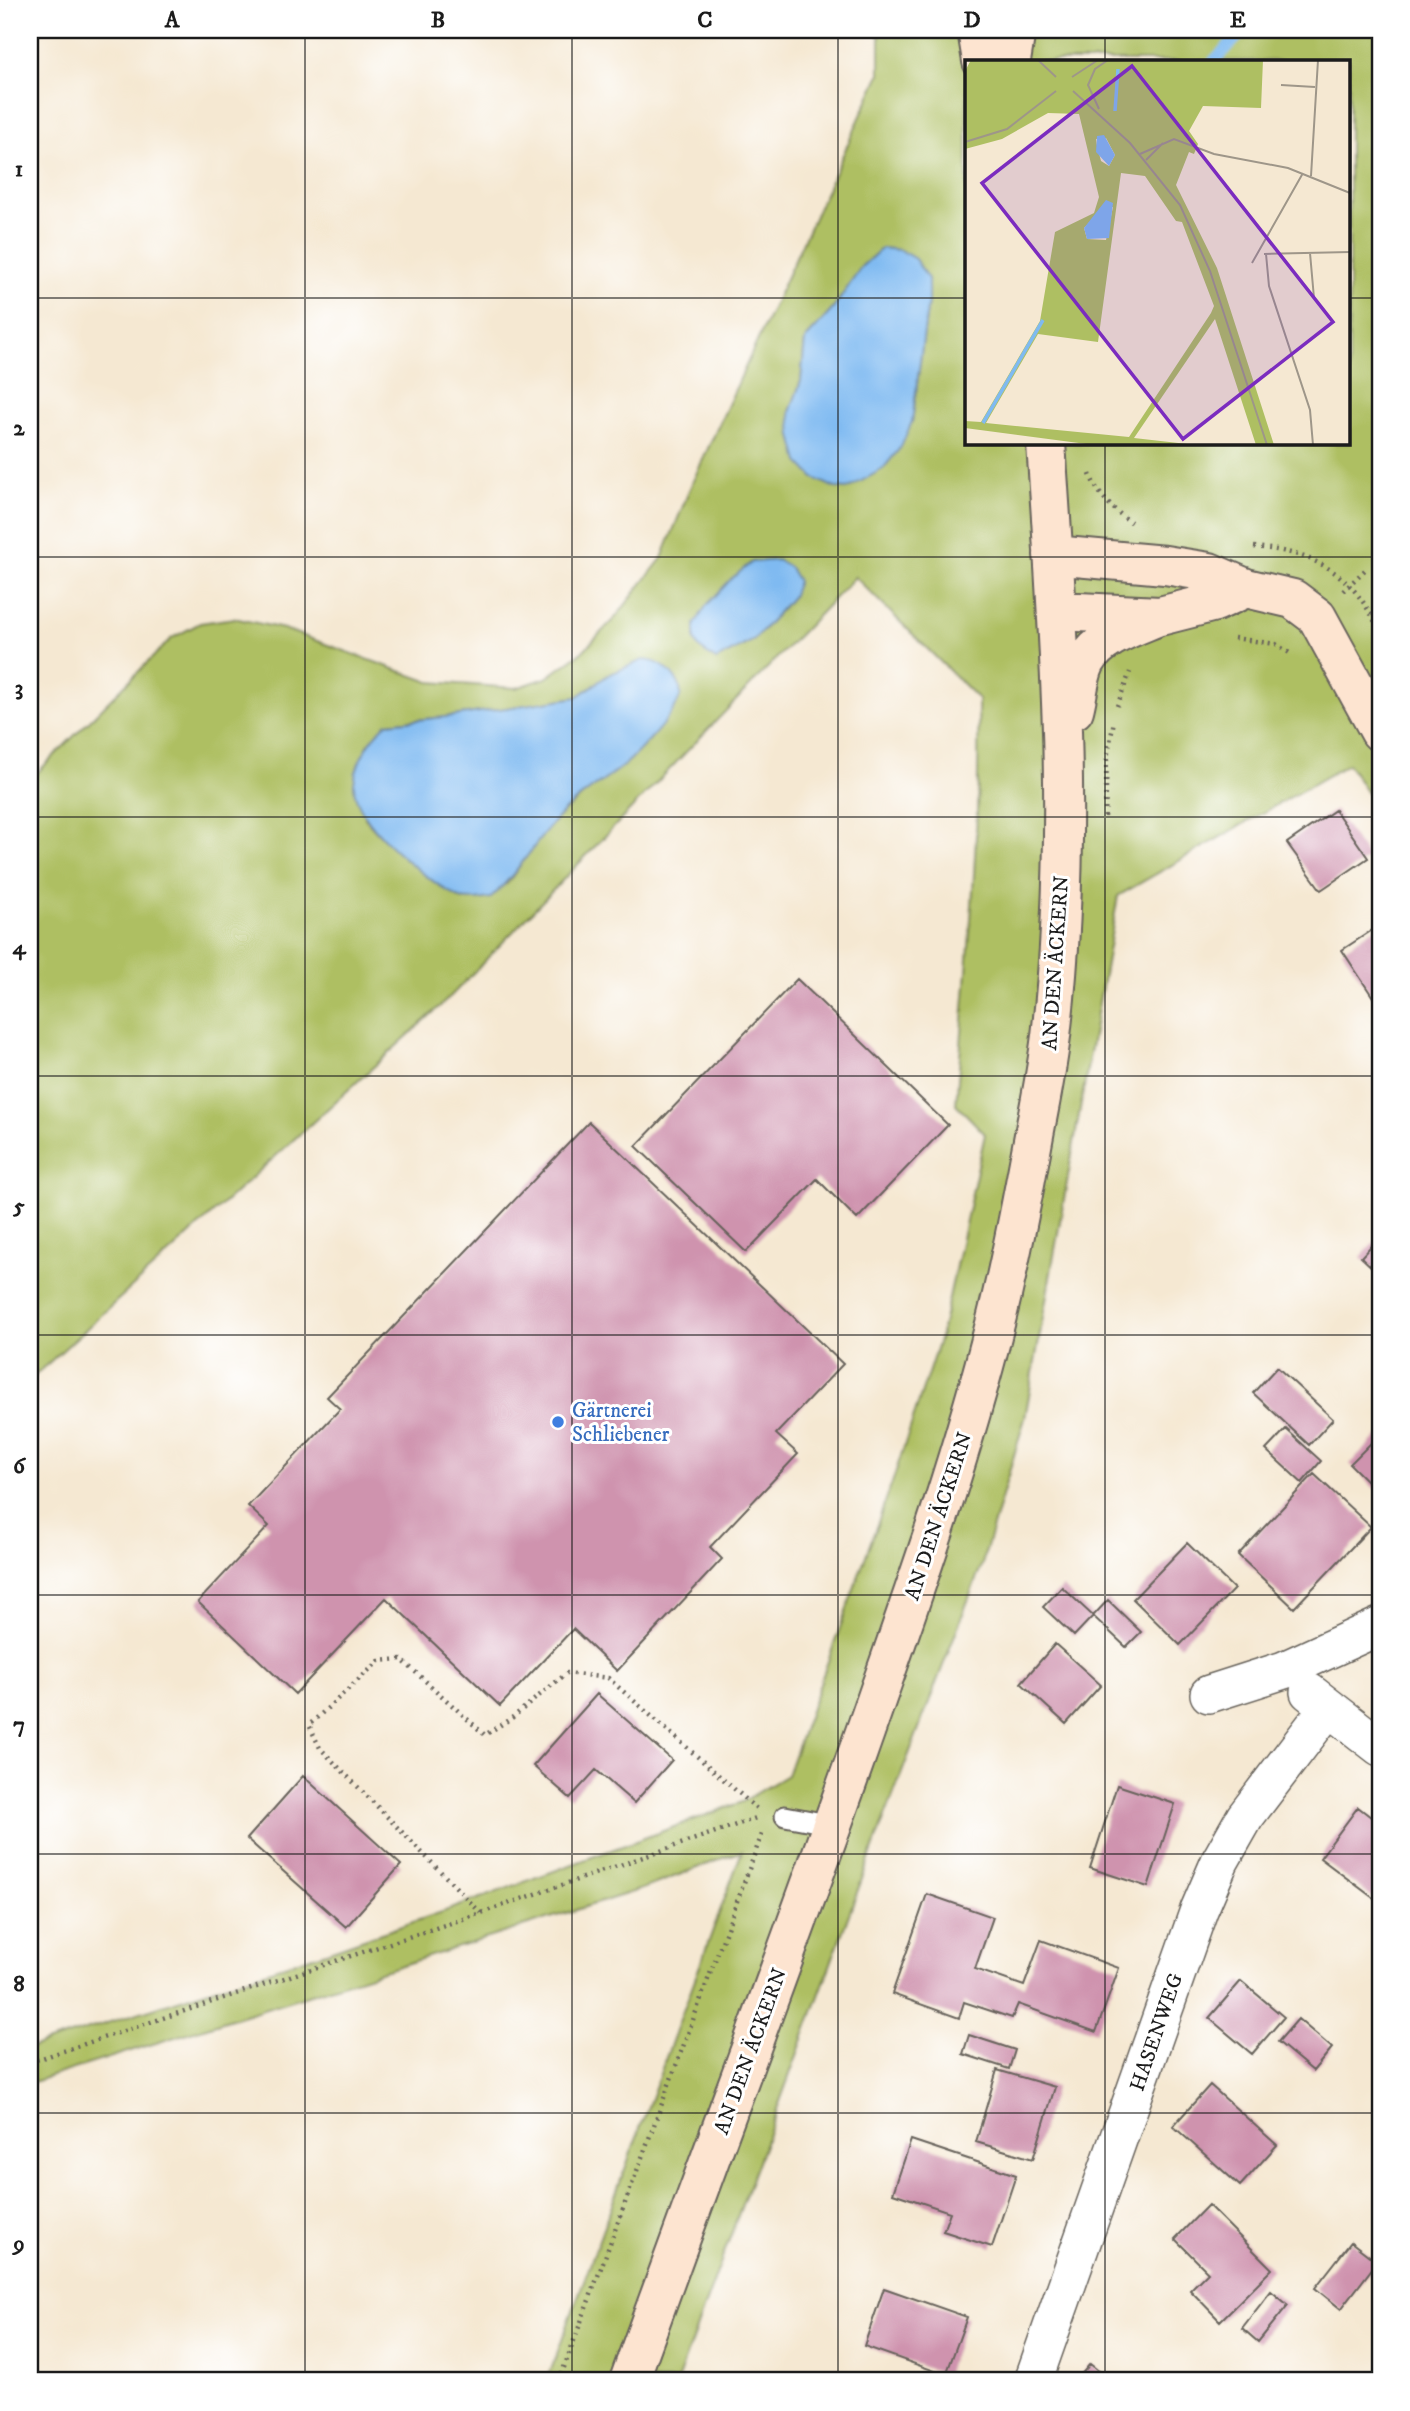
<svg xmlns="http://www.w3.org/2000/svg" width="1410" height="2411" font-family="'IM FELL DW Pica',serif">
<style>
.green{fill:#aebf62;stroke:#656e3f;stroke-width:2;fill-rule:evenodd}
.water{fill:#7fbaf1;stroke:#4e6b86;stroke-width:2}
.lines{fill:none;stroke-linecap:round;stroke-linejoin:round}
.stream{stroke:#7fbaf1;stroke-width:12}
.building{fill:#cf93ae}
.service-casing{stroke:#68635c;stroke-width:23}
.minor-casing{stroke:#68635c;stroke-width:40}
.secondary-casing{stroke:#68635c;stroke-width:42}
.path{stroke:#68635c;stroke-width:4.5;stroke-dasharray:2 5;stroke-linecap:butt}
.service{stroke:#fff;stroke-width:19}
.minor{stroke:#fff;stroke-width:37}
.secondary{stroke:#fde4d0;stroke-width:38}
.grid{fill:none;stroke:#1c1c1c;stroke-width:2;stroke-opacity:0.55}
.shop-dot{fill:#3f7fe0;stroke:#fff;stroke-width:2.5}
.labels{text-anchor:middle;stroke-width:6;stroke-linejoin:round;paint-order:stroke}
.street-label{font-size:21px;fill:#1c1c1c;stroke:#fff}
.shop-label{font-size:21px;fill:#366cbe;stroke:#fff;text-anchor:start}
.inset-river{fill:none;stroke:#7fbaf1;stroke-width:3.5}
.inset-road{fill:none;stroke:#9e9689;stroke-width:2}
.view{fill:#7b2cbf;fill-opacity:0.15;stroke:#7b2cbf;stroke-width:3.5}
.inset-edge{fill:none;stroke:#1c1c1c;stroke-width:3.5}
.neatline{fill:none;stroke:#1c1c1c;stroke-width:2.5}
.grid-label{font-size:23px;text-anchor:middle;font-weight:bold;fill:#1c1c1c}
</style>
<rect width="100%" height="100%" fill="#fff"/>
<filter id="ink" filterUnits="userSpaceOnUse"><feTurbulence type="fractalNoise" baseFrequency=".0143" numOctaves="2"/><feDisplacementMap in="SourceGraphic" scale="14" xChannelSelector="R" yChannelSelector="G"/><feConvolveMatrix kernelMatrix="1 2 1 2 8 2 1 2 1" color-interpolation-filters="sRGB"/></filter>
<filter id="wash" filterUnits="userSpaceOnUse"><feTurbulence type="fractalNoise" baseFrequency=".00686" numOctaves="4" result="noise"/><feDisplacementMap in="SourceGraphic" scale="28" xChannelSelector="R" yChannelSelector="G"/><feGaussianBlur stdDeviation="1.57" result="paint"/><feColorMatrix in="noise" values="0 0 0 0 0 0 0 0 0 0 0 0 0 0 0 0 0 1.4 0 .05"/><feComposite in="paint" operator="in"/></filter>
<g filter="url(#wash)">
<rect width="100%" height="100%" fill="#f5e8d2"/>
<path class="green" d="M873,30H1380V785L1367,793L1348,764L1118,896L1025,1418L982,1564L883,1822L677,2381H547L742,1851L642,1889L30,2083V2048L329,1951L448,1910L742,1802L787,1775L892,1483L941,1334L985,1134L956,1104C967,969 981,835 978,699L855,577L448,999L30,1380V780L172,638L200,623L234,618L284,629L430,682L516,688L546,678L582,652L615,618L662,558L693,481L880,74V37ZM967,61H1349V443H967ZM862,266L928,279V302L912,422L790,412L801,381L805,340L833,309ZM792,597L754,640L716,660ZM578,697L653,736L630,760L594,786L561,814L538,840L507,884L462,900C427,876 392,851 365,818L368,745L387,723L454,716Z"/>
<path class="water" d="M882,248L900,250L915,259L928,279V302L912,422L901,447L883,469L847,489L835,488L814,478L799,462L792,436L790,412L801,381L805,340L833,309L862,266Z
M778,560L790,568L798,581L792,597L754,640L716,660L699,648L695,641V624L706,606L731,579L752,562Z
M643,660C658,661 665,666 674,677C679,682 681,690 680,697C674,715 644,746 630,760C609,780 580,793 559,816C535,842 518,873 491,898C482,899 468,902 460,898C428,882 351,821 354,783C356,760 371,739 387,723L454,716L577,697L608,675Z"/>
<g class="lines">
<path class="stream" d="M1214,61L1244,30"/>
</g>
<g id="blocks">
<path class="building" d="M1335,810L1368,858L1321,890L1287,843Z
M1380,925V1008L1342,950Z
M797,979L948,1125L857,1219L817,1179L746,1252L636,1146Z
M589,1122L843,1364L776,1434L798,1454L710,1547L722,1559L617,1671L573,1629L500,1706L386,1598L295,1694L198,1602L269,1526L248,1506L340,1409L327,1397Z
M1380,1236V1275L1361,1257Z
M1277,1367L1333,1419L1309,1445L1253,1393Z
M1286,1429L1321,1461L1302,1483L1266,1450Z
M1380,1434V1494L1350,1464Z
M1314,1474L1371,1527L1294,1608L1238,1555Z
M1187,1543L1234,1589L1180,1645L1133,1599Z
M1062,1587L1093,1616L1074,1636L1043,1607Z
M1108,1600L1141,1632L1126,1647L1093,1616Z
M1055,1644L1101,1685L1066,1724L1021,1683Z
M597,1694L672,1760L634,1803L596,1770L570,1798L533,1766Z
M303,1776L401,1865L346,1927L247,1839Z
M1117,1785L1175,1804L1148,1887L1090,1868Z
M1358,1807L1380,1824V1903L1320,1858Z
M927,1894L993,1917L975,1969L1024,1986L1041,1940L1119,1968L1096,2032L1018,2004L1012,2018L964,2002L959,2018L892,1994Z
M1241,1981L1284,2017L1252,2054L1209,2018Z
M1298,2019L1332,2048L1313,2071L1278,2042Z
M969,2035L1015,2050L1009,2069L963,2054Z
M997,2070L1055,2087L1033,2159L976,2142Z
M1210,2085L1277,2145L1240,2186L1173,2126Z
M911,2140L1016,2175L992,2247L943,2231L950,2212L893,2193Z
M1208,2205L1272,2269L1220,2321L1190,2290L1208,2272L1175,2239Z
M1351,2242L1377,2262L1341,2309L1315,2288Z
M884,2288L967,2317L946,2375L864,2346Z
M1271,2291L1288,2305L1258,2342L1242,2328Z
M1090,2364L1111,2381H1084L1079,2377Z"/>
</g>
</g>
<g filter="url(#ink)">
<use href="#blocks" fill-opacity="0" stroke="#68635c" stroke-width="2"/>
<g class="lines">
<g class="service-casing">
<path id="service" d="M785,1816L833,1825"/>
</g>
<g class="minor-casing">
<path id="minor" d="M1309,1692L1380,1747
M1209,1694L1284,1670L1380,1626
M1033,2381L1199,1910L1220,1861L1245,1817L1328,1708"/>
</g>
<g class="secondary-casing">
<path id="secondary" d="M977,30L982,61
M1011,61L1016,30
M1053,555L1165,565L1209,572L1246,588L1293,599L1317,617L1380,732
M1058,611L1160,616L1215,602L1246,588
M1074,710C1078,696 1079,675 1086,662C1099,638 1130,628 1154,618
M629,2381C712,2150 800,1921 880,1689C922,1569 964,1448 995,1324C1010,1265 1021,1206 1032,1146C1039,1107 1048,1067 1052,1027C1074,832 1059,637 1046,443"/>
</g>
<path class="path" d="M1090,474C1096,493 1114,511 1131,522
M1254,547C1318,553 1353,574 1380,632
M1343,591L1367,568
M1234,638L1276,644L1291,654
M1117,706L1130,672
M1105,817L1107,758L1114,721
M481,1913L320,1748L309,1725L379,1661L401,1659L485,1735L513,1717L567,1673L608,1678L757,1809
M30,2062L481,1913L759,1817
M559,2381L762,1834"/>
<use href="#service" class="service"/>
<use href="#minor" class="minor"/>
<use href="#secondary" class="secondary"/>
</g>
</g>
<path class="grid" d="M305,30V2381M572,30V2381M838,30V2381M1105,30V61M30,298H967M1349,298H1380M1105,443V2381M30,557H1380M30,817H1380M30,1076H1380M30,1335H1380M30,1595H1380M30,1854H1380M30,2113H1380"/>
<circle class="shop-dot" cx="558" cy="1422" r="7"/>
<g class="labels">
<g class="street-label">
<text transform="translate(1055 963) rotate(-86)" y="7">AN DEN ÄCKERN</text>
<text transform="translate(938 1516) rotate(-72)" y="7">AN DEN ÄCKERN</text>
<text transform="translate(1156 2032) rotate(-71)" y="7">HASENWEG</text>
<text transform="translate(750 2051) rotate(-70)" y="7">AN DEN ÄCKERN</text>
</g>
<g class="shop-label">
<text x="572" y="1417">Gärtnerei<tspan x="572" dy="24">Schliebener</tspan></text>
</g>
</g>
<g transform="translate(965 60)">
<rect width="385" height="385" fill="#f5e8d2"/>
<path d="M6,0H298L296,48L238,46L224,71L233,84L229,94L224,92L211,125L252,208L309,385H291L250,259L169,378L231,385H129L0,368V361L16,362L75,261L90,172L129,153L134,137L114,54L83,53L37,79L0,89V11ZM141,78L150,95L144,106L136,101L132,86L131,79ZM156,113L180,116L211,161L217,162L249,246L246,253L164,377L21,363L73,274L133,282ZM148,147L141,180L122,179L119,168L137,149Z" fill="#aebf62" fill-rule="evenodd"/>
<path d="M139,75L150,95L144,106L131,92L132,76ZM141,140L148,143L144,178L122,179L119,168Z" fill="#7fbaf1"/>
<path class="inset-river" d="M150,51L153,9M18,363L78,260"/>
<path class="inset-road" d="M73,0L91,17M107,17L133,0M316,25L350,27M108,31L165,83L215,145L245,211L302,385M134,49L123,25L130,9L143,0M0,82L42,69L91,31M175,94L209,79L249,94L323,108L385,133M181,100L198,83M346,116L353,0M345,193L349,238M299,194L385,192M301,194L304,226L345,350L348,385M287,203L338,113"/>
<path class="view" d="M167,6L368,262L218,379L17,123Z"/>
<rect width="385" height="385" class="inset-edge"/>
</g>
<rect width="1410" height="2411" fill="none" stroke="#fff" stroke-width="77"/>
<rect x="38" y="38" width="1334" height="2334" class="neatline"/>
<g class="grid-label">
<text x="172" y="27">A</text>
<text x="438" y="27">B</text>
<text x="705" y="27">C</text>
<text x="972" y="27">D</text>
<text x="1238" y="27">E</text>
<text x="19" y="176">1</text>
<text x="19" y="435">2</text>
<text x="19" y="695">3</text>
<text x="19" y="954">4</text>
<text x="19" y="1213">5</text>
<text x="19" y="1473">6</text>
<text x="19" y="1732">7</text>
<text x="19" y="1991">8</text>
<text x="19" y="2251">9</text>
</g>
</svg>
